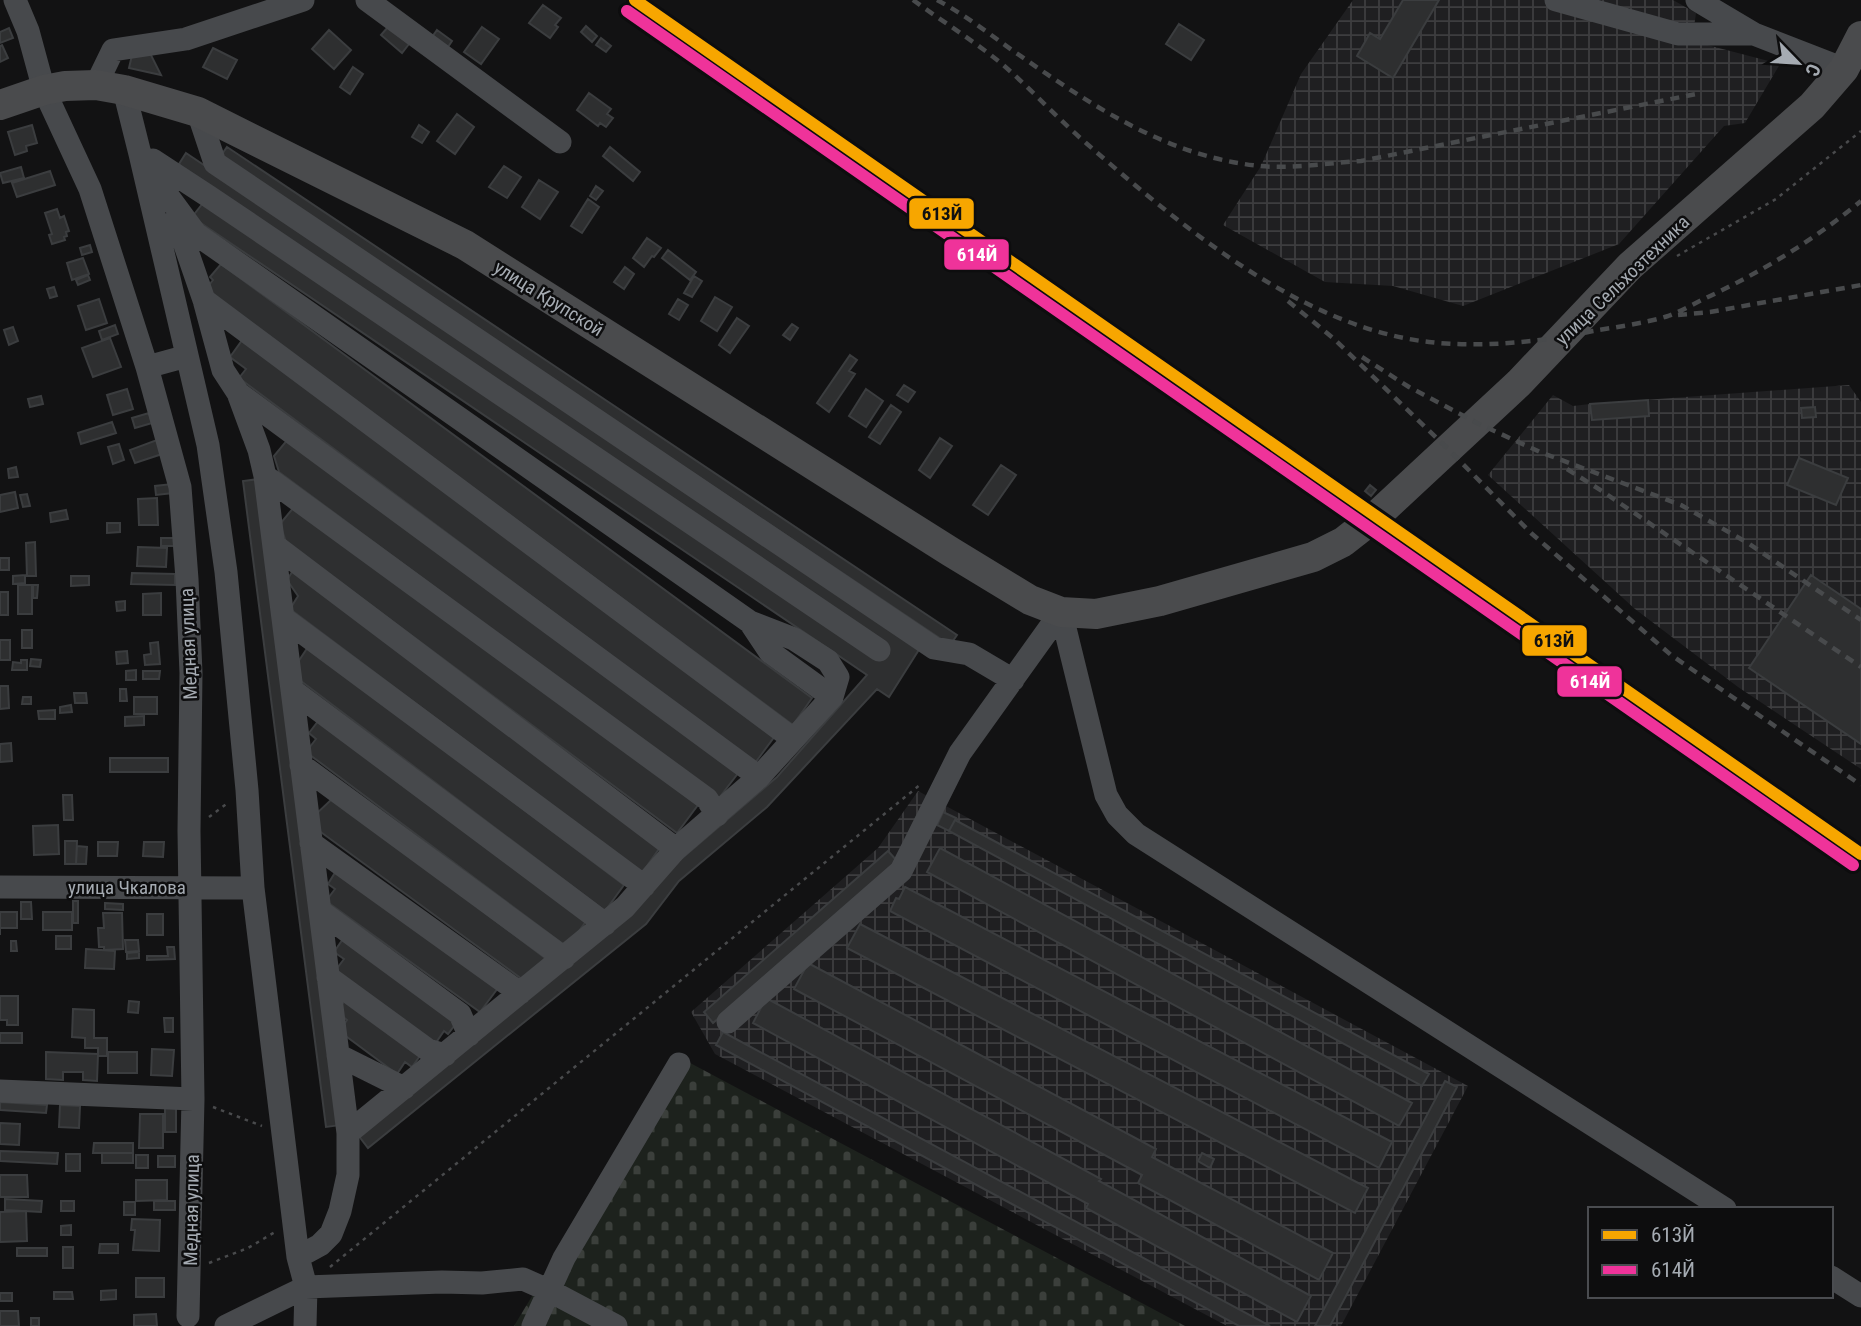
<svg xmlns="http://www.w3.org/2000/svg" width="1861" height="1326" font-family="'Roboto Condensed',sans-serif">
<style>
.industrial{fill:url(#industrial-grid)}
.cemetery{fill:url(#cemetery-stones)}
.building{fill:#2e2f30;stroke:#3b3d3f;stroke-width:2}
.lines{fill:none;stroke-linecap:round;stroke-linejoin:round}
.path{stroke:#494a4c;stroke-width:2.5;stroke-dasharray:3.5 5;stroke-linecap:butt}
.minor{stroke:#47494c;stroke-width:23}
.major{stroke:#4a4b4d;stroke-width:30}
.rail{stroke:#484a4c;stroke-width:4.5;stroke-dasharray:9 7;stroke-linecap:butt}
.rail-1-casing{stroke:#0d0d0e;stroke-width:18}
.rail-2-casing{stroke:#0d0d0e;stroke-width:18}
.rail-1{stroke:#f7a600;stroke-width:12}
.rail-2{stroke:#ef339a;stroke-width:12}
.labels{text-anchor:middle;stroke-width:5;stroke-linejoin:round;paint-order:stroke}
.street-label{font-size:19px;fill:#a5abb2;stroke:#0d0d0e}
.line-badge{stroke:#0d0d0e;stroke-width:2.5}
.badge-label{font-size:19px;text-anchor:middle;font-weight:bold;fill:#fff}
.pale-badge-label{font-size:19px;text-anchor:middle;font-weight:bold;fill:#111}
</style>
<defs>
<pattern id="industrial-grid" width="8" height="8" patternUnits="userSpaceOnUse" patternTransform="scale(1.75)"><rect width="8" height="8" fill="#1f1f21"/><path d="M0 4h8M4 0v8" fill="none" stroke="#3d3d3f"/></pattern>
<pattern id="cemetery-stones" width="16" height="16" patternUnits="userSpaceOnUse" patternTransform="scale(1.75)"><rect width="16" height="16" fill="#1d221d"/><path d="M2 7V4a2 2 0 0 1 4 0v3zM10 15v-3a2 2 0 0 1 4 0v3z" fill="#3b3f3b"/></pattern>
</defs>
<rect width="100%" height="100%" fill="#121213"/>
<path class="industrial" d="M1353,0H1673L1696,13L1692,41L1780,64L1745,123L1724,126L1619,244L1463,306L1393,286L1325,282L1223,225L1261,166L1301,74Z
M1849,385L1861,402V769L1738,687L1635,609L1488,475L1553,395L1573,406L1590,404Z
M918,791L1468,1086L1341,1326H1227L715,1054L691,1012L878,848Z"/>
<path class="cemetery" d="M677,1056L1185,1326H514Z"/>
<path class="building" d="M1403,0H1439L1393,78L1357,56L1370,33L1380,39Z
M543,5L561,18L555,25L558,27L550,38L529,23Z
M1179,24L1204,40L1191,60L1166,44Z
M586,26L597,36L592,42L581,32Z
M388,27L409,44L402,53L381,35Z
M482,27L499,39L481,64L464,52Z
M9,28L13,38L0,43V32Z
M329,30L351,50L334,69L312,49Z
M437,30L452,41L446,50L430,40Z
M601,38L611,46L606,52L596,45Z
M2,45L8,58L0,62V46Z
M213,48L237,60L227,79L203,67Z
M133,51L151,55L161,75L129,68Z
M353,67L363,74L350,94L340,87Z
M589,93L611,109L607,114L613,118L606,127L600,123L598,126L577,110Z
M457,114L474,127L455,154L437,141Z
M32,125L37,143L26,146L27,151L15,155L8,132Z
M419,125L429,132L422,143L412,137Z
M227,147L957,635L950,645L220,157Z
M610,147L640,172L633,181L603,156Z
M186,153L920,648L889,697L877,689L767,807L679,881L646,924L368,1148L358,1135L777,777L867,675L192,217L203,203L179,164Z
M504,166L521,177L507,198L489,187Z
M21,167L24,178L3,183L0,173Z
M50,171L55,185L17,197L12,183Z
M539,180L558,192L540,219L522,207Z
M596,186L603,191L596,200L590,196Z
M588,199L599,207L582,233L571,226Z
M57,209L60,218L64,216L69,231L66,232L67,236L64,237L65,240L52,244L49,235L52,234L45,213Z
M647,238L661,248L654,257L652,256L644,267L633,258Z
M90,245L92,252L82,255L80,248Z
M668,250L696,272L690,280L662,258Z
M83,258L89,274L72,280L67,263Z
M221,264L812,698L793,725L211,294L209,285L213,280L210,277Z
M625,267L634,274L624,289L614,282Z
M88,275L90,280L78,285L76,280Z
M694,276L702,281L692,297L684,293Z
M54,287L57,296L50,298L47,289Z
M715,297L732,307L717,331L701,321Z
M99,299L107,323L86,330L78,306Z
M678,299L688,305L679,320L669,314Z
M737,318L749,326L730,353L719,345Z
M792,324L798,328L790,340L783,335Z
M115,325L118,334L102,340L99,331Z
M13,327L18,341L9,345L4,330Z
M110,338L121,367L93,377L82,348Z
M243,339L775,736L755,763L239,378L246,369L230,357Z
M850,355L857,360L849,371L855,374L829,412L817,403Z
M904,385L915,392L908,402L897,395Z
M127,389L133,409L113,415L107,395Z
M866,389L883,401L866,427L849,416Z
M41,396L43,404L30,407L28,399Z
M1648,400L1649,416L1592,420L1590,404Z
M891,405L901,412L880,444L869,437Z
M1815,407L1816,417L1802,418L1801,408Z
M149,413L152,423L135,428L132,418Z
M112,422L116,433L81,444L78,433Z
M940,438L952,446L930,478L919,470Z
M288,439L739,772L719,798L279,472L274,456Z
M157,440L162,454L135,463L130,450Z
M119,444L124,460L113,464L108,447Z
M1799,458L1848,478L1836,505L1787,485Z
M1001,465L1016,475L988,515L973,505Z
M16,467L18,477L9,478L8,469Z
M259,479L341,1125L326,1127L243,481Z
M172,484L173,493L156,495L155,486Z
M1370,485L1376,490L1371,496L1365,491Z
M15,492L18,508L0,512V495Z
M27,494L30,506L23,507L20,495Z
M157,498L158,525H139L138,499Z
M294,507L698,805L677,833L286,542L280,524Z
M66,510L68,519L51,522L50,513Z
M107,523H120V532L107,533Z
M161,538H175V546H161Z
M35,542L36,576H27L26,543Z
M138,547L167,548L166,567L137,566Z
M0,558H9V570H0Z
M294,569L661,846L642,873L290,609L298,596L287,580Z
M132,573L175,574V585L131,584Z
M25,575V583L13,584V576Z
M1811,575L1861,609V744L1749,668Z
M71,576H89V585L71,586Z
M18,585H32V614H18Z
M33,585H38L37,598H33Z
M0,592H8V615H0Z
M161,593V615H143V594Z
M125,601V610L117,611L116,602Z
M22,630H32V648H22Z
M0,640H10V660H0Z
M158,642L160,664L145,665L144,655L151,654L150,643Z
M308,647L624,885L605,911L297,678L296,665Z
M127,651L128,663L117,664L116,652Z
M31,659L41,660L40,667L30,666Z
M21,660H27V670H12L13,662L21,663Z
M136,670V680H126V671Z
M143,671H160L159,679H143Z
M0,686H8L9,708L0,709Z
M120,689H126L127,701H120Z
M74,693H86L87,703H75Z
M23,697H31V704H22Z
M134,697H157V714H134Z
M71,705L72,712L60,713V707Z
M55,710V719H39L38,711Z
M144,716V725L125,726V717Z
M319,720L587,920L567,947L306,752L316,739L309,733Z
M11,743L12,761L0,762V744Z
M110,758H168V772H110Z
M63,795H72L73,820H64Z
M333,798L545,958L526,982L318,830L315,815Z
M943,812L956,818L949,831L937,825Z
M955,820L1429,1074L1422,1086L949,831Z
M58,825L59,854L34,855L33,826Z
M65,841H77L76,864H65Z
M98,842H118L117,856H98Z
M144,842H164L163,857L143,856Z
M77,846L87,847L86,864H76Z
M940,848L1412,1103L1399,1126L927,872Z
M888,851L898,862L713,1023L704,1012Z
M336,871L498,988L480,1012L326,901L335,889L328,884Z
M905,887L1392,1142L1379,1168L890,911L896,898L899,899Z
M73,901H78V923H73Z
M21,902H31L32,919H21Z
M105,903L123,904V910L105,909Z
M0,912H17V928H0V935Z
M43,912H72V930H43Z
M103,913H122L123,949L104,950V947H99L98,928H104Z
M147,914H163V935H147Z
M860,924L1368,1188L1355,1213L847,948Z
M56,936H71V949H56Z
M343,939L457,1022L448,1034L444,1031L435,1044L335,971L344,959L334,952Z
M125,940H138L139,951L126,952Z
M11,941H16L17,951H11Z
M167,947H174L175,959L147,960V956H168Z
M86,949L115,951L114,969L85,968Z
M139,952V958L127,959V953Z
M808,963L1156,1149L1152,1157L1333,1253L1319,1280L1138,1183L1142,1175L794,989Z
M0,996H18V1025H7V1020H0Z
M348,998L422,1053L412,1067L405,1062L397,1074L343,1034V1026L347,1020L342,1016L341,1005Z
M766,998L1101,1179L1099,1181L1311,1296L1297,1322L1086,1208L1088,1204L753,1023Z
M129,1001L139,1002L138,1013L128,1012Z
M73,1009L94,1010V1038H107V1056H98V1048H85V1038L72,1037Z
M164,1018H173V1032H165Z
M723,1032L1270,1326H1239L716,1045Z
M0,1033H22V1043H0Z
M152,1049L174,1050L172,1076L151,1075Z
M46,1052L98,1054L97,1081L83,1080V1072H63V1080L46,1079Z
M108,1052H137V1073H108Z
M1445,1081L1457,1087L1330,1326H1315Z
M0,1102L47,1105L46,1113L0,1110Z
M60,1105L80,1106L79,1128L59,1127Z
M165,1108H176V1132H165Z
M140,1114H163V1148H139Z
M0,1123L20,1124L19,1145L0,1144Z
M94,1143H133V1153H93Z
M0,1151L58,1153L57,1164L0,1161Z
M102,1153H133V1163H102Z
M1202,1153L1214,1159L1210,1168L1198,1161Z
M66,1154H80V1171H66Z
M136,1155H148V1168H136Z
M158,1156H175V1167H158Z
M0,1175H27L28,1197H0Z
M136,1180H167V1200L136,1201Z
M5,1199L42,1201L41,1212L5,1210Z
M61,1201H74V1211H61Z
M154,1201H175V1210H154Z
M124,1202H135V1215H124Z
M26,1211L27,1241L0,1242V1212Z
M132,1219L160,1220L159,1251L133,1250L135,1230H131Z
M71,1225V1235H61V1226Z
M100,1244H118V1253H99Z
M63,1247H73V1268H63Z
M17,1248H47V1256H17Z
M136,1278H164V1297H136Z
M116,1290V1299L101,1300V1291Z
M54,1292H72L73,1299H54Z
M0,1293H12V1301H0Z
M0,1311H18L19,1326H0Z
M156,1314L157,1326H134V1315Z
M31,1318H39V1326H31Z"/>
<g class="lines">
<path class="path" d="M1677,256L1776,199L1861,131
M209,817L229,802
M213,1107L262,1126
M209,1263L248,1248L275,1232
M330,1267L921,784"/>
<path class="minor" d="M15,0L28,31L44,90L90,189L147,367L180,487L187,579L191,673L189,831L193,1099L188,1316
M367,0L560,142
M1556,0L1678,34H1754
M1697,0L1754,34L1844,69
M96,85L113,50L186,39L303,0
M124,90L140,154L208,445L226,572L247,790L253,888L298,1257L306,1287L305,1326
M198,112L215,163L934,648L969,654L1013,680
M153,160L208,196L879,650
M159,164L168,196L196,234L750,622L794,639L828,661L838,677L832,697L759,777L676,849L625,907L348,1133
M176,219L204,300L223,370L238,393L259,450L265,476L348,1133V1175L340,1211L331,1234L320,1245L298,1257
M204,300L793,739
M147,367L187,356
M238,393L759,777
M265,476L707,799L717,815
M274,545L676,849
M1061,612L1106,795L1117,815L1136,834L1725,1209
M283,618L644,886
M750,622L770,652L832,697
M292,690L605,924
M301,765L564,958
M311,843L520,993
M0,887L253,888
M320,911L460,1014L469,1035
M328,977L428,1050L445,1055
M728,1022L901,871L960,753L1061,612
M338,1055L404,1088
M0,1091L193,1099
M1831,1277L1861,1296
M226,1326L306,1287L442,1282L482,1283L523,1279L550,1291L616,1326
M533,1326L564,1258L679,1064"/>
<path class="major" d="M0,105L44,90L65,86L96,85L124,90L198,112L465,245L951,552L1030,600L1061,612L1096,614L1160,601L1313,557L1343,542L1375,517L1519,383L1630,266L1812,106L1844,69L1861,36"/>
<path class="rail" d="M913,0C942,21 974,41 1002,64C1031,89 1057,118 1086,143C1180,225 1300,327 1429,342C1479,348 1543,342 1593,331C1616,327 1646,323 1668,316C1682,311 1695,303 1708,297C1763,271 1814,240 1861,201
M937,0C964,14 988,33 1012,50C1088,103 1166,157 1260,166C1293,169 1328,163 1361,161L1701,93
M1288,301L1333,338L1448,449L1531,533L1671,655L1861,785
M1678,315L1710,312L1861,285
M1362,357L1409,387L1477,423L1540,452L1681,505L1748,543L1861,620
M1567,469L1602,491L1861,667"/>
<g class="rail-1-casing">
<path id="rail-1" d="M635,0L1861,854"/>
</g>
<g class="rail-2-casing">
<path id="rail-2" d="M627,11L1853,865"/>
</g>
<use href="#rail-1" class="rail-1"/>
<use href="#rail-2" class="rail-2"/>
</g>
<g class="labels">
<g class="street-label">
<text transform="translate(1622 280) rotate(-44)" y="7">улица Сельхозтехника</text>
<text transform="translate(549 298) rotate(32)" y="7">улица Крупской</text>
<text transform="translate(188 644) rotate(-92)" y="7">Медная улица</text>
<text x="127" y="894">улица Чкалова</text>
<text transform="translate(191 1210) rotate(-89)" y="7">Медная улица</text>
</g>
</g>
<g class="line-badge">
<rect x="908" y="197" width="67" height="33" rx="7" fill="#f7a600"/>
<rect x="943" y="238" width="67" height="33" rx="7" fill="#ef339a"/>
<rect x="1521" y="624" width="67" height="33" rx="7" fill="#f7a600"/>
<rect x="1556" y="665" width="67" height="33" rx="7" fill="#ef339a"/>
</g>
<g class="badge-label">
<text x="977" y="261">614Й</text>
<text x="1590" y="688">614Й</text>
</g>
<g class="pale-badge-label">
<text x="942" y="220">613Й</text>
<text x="1554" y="647">613Й</text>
</g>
<rect x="1588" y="1207" width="245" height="91" fill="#0d0d0e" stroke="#4a4c50" stroke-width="2"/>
<rect x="1602" y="1230" width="35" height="10" fill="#f7a600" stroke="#4a4c50" stroke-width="2"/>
<text x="1651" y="1242" font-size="21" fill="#a5abb2">613Й</text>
<rect x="1602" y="1265" width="35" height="10" fill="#ef339a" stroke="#4a4c50" stroke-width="2"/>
<text x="1651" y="1277" font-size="21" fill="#a5abb2">614Й</text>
<g transform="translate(1798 63) rotate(115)" stroke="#0d0d0e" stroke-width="5" paint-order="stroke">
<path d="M0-5L12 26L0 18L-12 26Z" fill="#a5abb2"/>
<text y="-10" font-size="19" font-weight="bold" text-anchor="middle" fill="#a5abb2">С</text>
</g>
</svg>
